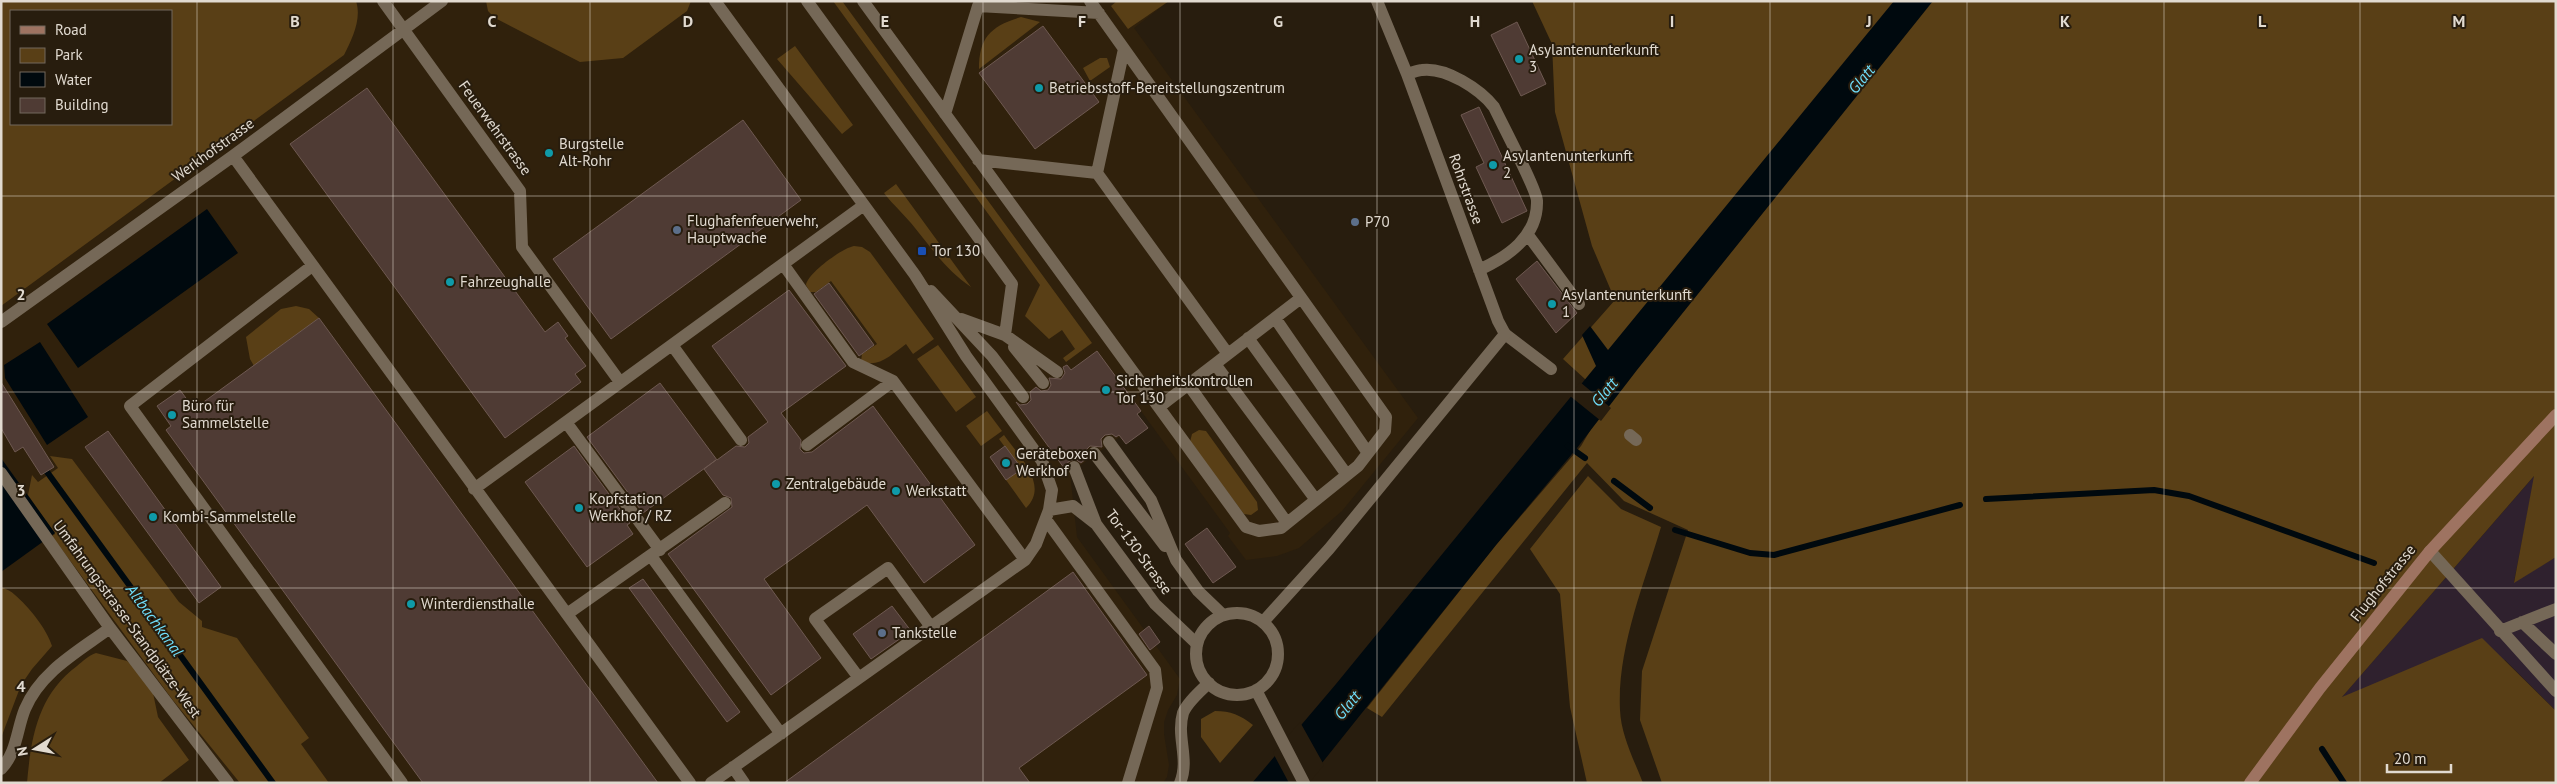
<svg xmlns="http://www.w3.org/2000/svg" width="2557" height="784" font-family="'PT Sans',sans-serif">
<style>
.built{fill:#30210c;fill-rule:evenodd}
.industrial{fill:#2f212e}
.green{fill:#593f16;fill-rule:evenodd}
.water{fill:#00090e}
.pier{fill:#281d0e}
.lines{fill:none;stroke-linecap:round;stroke-linejoin:round}
.stream{stroke:#00090e;stroke-width:6}
.building{fill:#4f3b34;stroke:#6e5951}
.lane{stroke:#756857;stroke-width:12}
.street{stroke:#756857;stroke-width:12}
.secondary{stroke:#9e7361;stroke-width:12}
.grid{fill:none;stroke:#e1dad0;stroke-width:1;stroke-opacity:0.55}
.culture-dot{fill:#0f9aa8;stroke:#281d0e;stroke-width:2}
.service-dot{fill:#5c6f8a;stroke:#281d0e;stroke-width:2}
.transit-dot{fill:#1a4fb4;stroke:#281d0e;stroke-width:2}
.labels{text-anchor:middle;stroke-width:4;stroke-linejoin:round;paint-order:stroke}
.poi-label{font-size:15px;fill:#e1dad0;stroke:#281d0e;text-anchor:start}
.street-label{font-size:15px;fill:#e1dad0;stroke:#281d0e}
.water-label{font-size:16px;font-style:italic;fill:#6fdefa;stroke:#281d0e}
.grid-label{font-size:16px;text-anchor:middle;font-weight:bold;fill:#e1dad0;stroke:#281d0e;stroke-width:4;stroke-linejoin:round;paint-order:stroke}
</style>
<rect width="100%" height="100%" fill="#281d0e"/>
<path class="built" d="M1,1H1169L1134,28L1418,418L1342,511L1299,548L1277,556L1246,560L1228,536L1230,533L1141,411L1123,424L1121,436L1070,473L1077,537L1180,679L1177,695L1168,710L1164,722V734L1169,765L1167,777L1163,783H1ZM11,11H171V124H11Z"/>
<path class="industrial" d="M2535,475L2514,582L2556,557V711L2505,660L2341,698Z"/>
<path class="green" d="M1,1H356C362,19 352,39 344,55L1,306ZM11,11H171V124H11Z
M486,1H691L687,11L623,58L580,62L495,18L488,11Z
M833,1H842L1092,343L1066,362L1063,358L1075,349L1062,330L1049,339L1025,316L1040,285Z
M1117,1H1169L1128,29L1111,6Z
M1532,1H2556V557L2514,583L2534,476L2342,697L2482,638L2556,711V783H1662L1640,720L1642,671L1688,530L1624,501L1587,463L1382,717L1367,708L1496,545L1581,446L1608,400L1563,359L1615,300L1592,246L1555,112L1552,44Z
M1021,17L1040,22L979,69C979,37 991,26 1021,17Z
M795,46L853,125L842,134L777,59Z
M1100,58H1107L1110,67L1090,81L1083,68Z
M896,184L971,287C947,271 933,250 915,228C905,215 894,206 884,193Z
M854,246L862,247L870,252L934,339L913,354L906,344C892,354 878,369 861,361L862,354L877,344L831,281L816,292H810L806,285C807,274 842,248 854,246Z
M296,306L309,309L319,318L254,366L250,359L246,337L281,309Z
M938,345L976,397L956,412L917,359Z
M987,411L1002,431L981,446L966,426Z
M1199,430L1206,431L1257,502L1258,510L1251,515L1244,514L1190,442L1192,434Z
M1004,435C1018,455 1050,485 1026,508L1006,480L1021,469L999,439Z
M50,456L72,459L179,602L202,621V627L237,638L309,738L301,744L329,783H240L172,699L52,536L55,534L28,495L32,475L38,482L58,468Z
M1588,476L1621,509L1661,527C1644,585 1617,648 1620,710C1621,735 1634,760 1643,783H1587L1570,707L1560,594L1530,549Z
M1,587C6,589 11,591 15,595C28,606 47,629 52,646L32,669L21,685L1,738Z
M96,653L127,661L132,665L153,693L158,717L189,760L159,783H27C31,737 38,695 77,666C83,661 89,655 96,653Z
M1215,711C1231,711 1240,715 1253,725L1220,763L1201,737V719Z"/>
<path class="water" d="M1894,1H1933L1637,370L1577,448L1496,545L1306,783H1252L1336,684L1596,366L1582,335L1590,326L1608,350Z
M207,209L238,253L78,368L47,324Z
M40,342L88,417L47,445L5,378L4,365Z
M1,458L55,533L1,572Z"/>
<path class="pier" d="M1580,382L1611,408L1601,421L1570,396Z
M1300,722L1324,765L1309,783H1289L1273,753Z"/>
<g class="lines">
<path class="stream" d="M1568,446L1585,458
M42,465L273,783
M1614,481L1650,508
M1986,499L2154,490L2189,496L2374,563
M1675,530L1750,553L1774,555L1960,505
M2322,749L2344,783"/>
</g>
<path class="building" d="M1517,22L1546,84L1521,96L1491,35Z
M1043,26L1099,102L1035,149L979,73Z
M367,88L545,332L558,322L568,336L565,338L586,366L575,374L581,382L505,438L290,144Z
M1479,107L1527,211L1502,223L1476,167L1484,163L1461,115Z
M743,120L801,200L611,339L553,259Z
M1537,261L1577,313L1556,333L1516,279Z
M829,283L874,345L859,356L814,294Z
M789,290L846,366L781,413L801,440L800,449L804,453L812,452L873,406L975,545L924,583L867,505L764,579L821,658L771,695L668,554L732,507L731,498L723,495L704,469L716,460L643,513L587,437L660,383L717,460L736,446L745,447L749,443L748,437L768,422L712,346Z
M319,318L658,783H423L166,430L171,426L157,406L180,390L194,409Z
M1097,351L1141,411L1137,414L1148,428L1126,444L1119,435L1116,437L1112,434L1105,435L1101,439L1102,447L1090,446L1086,450L1087,458L1081,463L1075,459L1068,462L1067,472L1016,402L1020,405L1027,404L1031,400L1030,392L1036,387L1041,391L1048,390L1051,385L1049,378L1061,379L1065,373L1063,367L1067,365L1071,370Z
M1,382L54,467L41,475L23,447L15,452L1,428Z
M108,431L221,587L199,603L85,447Z
M574,446L630,523L627,525L633,534L587,567L525,482Z
M1005,446L1022,469L1006,480L990,457Z
M1207,528L1236,567L1213,583L1185,544Z
M1073,572L1147,675L1019,768L1030,783H784Z
M643,579L740,712L727,722L629,588Z
M892,606L911,631L871,659L853,634Z
M1149,626L1160,642L1150,650L1139,634Z"/>
<g class="lines">
<path class="lane" d="M383,1L520,191L522,247L620,382
M807,1L1012,284L1005,335
M863,1L1246,527L1259,531L1281,528L1358,466L1385,431L1386,417L1090,1
M1377,1L1407,74L1498,321L1505,334L1551,369
M1124,49L1097,173L1228,354
M1407,74C1412,73 1417,70 1422,70C1446,67 1480,89 1494,107C1501,122 1537,190 1537,201C1538,237 1507,257 1479,270
M945,114L978,6L1099,13
M233,156L690,783
M978,160L1097,173
M1528,235L1579,304
M783,264L853,362L893,381L1025,560
M312,266L130,406L402,783
M931,291L992,356L1023,397
M1275,318L1368,453
M961,319L1005,335L1057,372
M1,322L233,156L442,1
M1248,338L1347,475
M672,345L741,440
M1014,347L1043,383
M1215,364L1316,500
M1188,384L1287,523
M1159,407L1301,298
M566,422L660,550
M1630,435L1636,440
M1109,442L1151,500L1176,560L1198,591L1223,615
M807,445L893,381
M1094,453L1165,546
M1074,467L1096,524L1155,604L1197,644
M1,473L110,628L228,783
M474,489L864,205
M1049,510L1073,506L1096,524
M1047,521L1155,670L1157,688L1128,783
M2430,551L2556,691
M651,556L781,734
M567,614L725,503
M2522,622L2556,654
M2500,631L2556,609
M859,678L815,619L888,568L931,627
M733,767L744,783
M1,769C17,753 17,728 25,709C41,671 79,651 110,628
M711,783L1025,560L1036,544L1049,510L1052,490L1042,461L966,356L915,275L715,1"/>
<path class="street" d="M1196 654a41 41 0 1 1 82 0a41 41 0 1 1-82 0Z
M1263,622L1329,549L1505,334
M1256,690L1304,783
M1180,783C1190,759 1176,737 1183,713C1187,703 1200,691 1209,683"/>
<path class="secondary" d="M2250,783L2320,688L2430,551L2556,415"/>
</g>
<path class="grid" d="M197,1V783M393,1V783M590,1V783M787,1V783M983,1V783M1180,1V783M1377,1V783M1574,1V783M1770,1V783M1967,1V783M2164,1V783M2360,1V783M1,196H2556M1,392H2556M1,588H2556"/>
<g class="culture-dot">
<circle cx="1519" cy="59" r="5"/>
<circle cx="1039" cy="88" r="5"/>
<circle cx="549" cy="153" r="5"/>
<circle cx="1493" cy="165" r="5"/>
<circle cx="450" cy="282" r="5"/>
<circle cx="1552" cy="304" r="5"/>
<circle cx="1106" cy="390" r="5"/>
<circle cx="172" cy="415" r="5"/>
<circle cx="1006" cy="463" r="5"/>
<circle cx="776" cy="484" r="5"/>
<circle cx="896" cy="491" r="5"/>
<circle cx="579" cy="508" r="5"/>
<circle cx="153" cy="517" r="5"/>
<circle cx="411" cy="604" r="5"/>
</g>
<g class="service-dot">
<circle cx="1355" cy="222" r="5"/>
<circle cx="677" cy="230" r="5"/>
<circle cx="882" cy="633" r="5"/>
</g>
<rect class="transit-dot" x="917" y="246" width="10" height="10" rx="2.5"/>
<g class="labels">
<g class="poi-label">
<text x="1529" y="55">Asylantenunterkunft<tspan x="1529" dy="17">3</tspan></text>
<text x="1049" y="93">Betriebsstoff-Bereitstellungszentrum</text>
<text x="559" y="149">Burgstelle<tspan x="559" dy="17">Alt-Rohr</tspan></text>
<text x="1503" y="161">Asylantenunterkunft<tspan x="1503" dy="17">2</tspan></text>
<text x="687" y="226">Flughafenfeuerwehr,<tspan x="687" dy="17">Hauptwache</tspan></text>
<text x="1365" y="227">P70</text>
<text x="932" y="256">Tor 130</text>
<text x="460" y="287">Fahrzeughalle</text>
<text x="1562" y="300">Asylantenunterkunft<tspan x="1562" dy="17">1</tspan></text>
<text x="1116" y="386">Sicherheitskontrollen<tspan x="1116" dy="17">Tor 130</tspan></text>
<text x="182" y="411">Büro für<tspan x="182" dy="17">Sammelstelle</tspan></text>
<text x="1016" y="459">Geräteboxen<tspan x="1016" dy="17">Werkhof</tspan></text>
<text x="786" y="489">Zentralgebäude</text>
<text x="906" y="496">Werkstatt</text>
<text x="589" y="504">Kopfstation<tspan x="589" dy="17">Werkhof / RZ</tspan></text>
<text x="163" y="522">Kombi-Sammelstelle</text>
<text x="421" y="609">Winterdiensthalle</text>
<text x="892" y="638">Tankstelle</text>
</g>
<g class="street-label">
<text transform="translate(495 128) rotate(54)" y="5">Feuerwehrstrasse</text>
<text transform="translate(213 150) rotate(-36)" y="5">Werkhofstrasse</text>
<text transform="translate(1466 189) rotate(70)" y="5">Rohrstrasse</text>
<text transform="translate(1139 552) rotate(54)" y="5">Tor-130-Strasse</text>
<text transform="translate(2383 583) rotate(-51)" y="5">Flughofstrasse</text>
<text transform="translate(127 619) rotate(54)" y="5">Umfahrungsstrasse-Standplätze-West</text>
</g>
<g class="water-label">
<text transform="translate(1861 79) rotate(-51)" y="6">Glatt</text>
<text transform="translate(1604 392) rotate(-51)" y="6">Glatt</text>
<text transform="translate(155 620) rotate(54)" y="6">Altbachkanal</text>
<text transform="translate(1347 705) rotate(-51)" y="6">Glatt</text>
</g>
</g>
<g class="grid-label">
<text x="295" y="27">B</text>
<text x="492" y="27">C</text>
<text x="688" y="27">D</text>
<text x="885" y="27">E</text>
<text x="1082" y="27">F</text>
<text x="1278" y="27">G</text>
<text x="1475" y="27">H</text>
<text x="1672" y="27">I</text>
<text x="1869" y="27">J</text>
<text x="2065" y="27">K</text>
<text x="2262" y="27">L</text>
<text x="2459" y="27">M</text>
<text x="21" y="300">2</text>
<text x="21" y="496">3</text>
<text x="21" y="692">4</text>
</g>
<rect width="2557" height="784" fill="none" stroke="#e1dad0" stroke-width="5"/>
<rect x="10" y="10" width="162" height="115" fill="#281d0e" stroke="#72695c"/>
<rect x="20" y="26" width="25" height="8" fill="#9e7361" stroke="#72695c"/>
<text x="55" y="35" font-size="15" fill="#e1dad0">Road</text>
<rect x="20" y="48" width="25" height="15" fill="#593f16" stroke="#72695c"/>
<text x="55" y="60" font-size="15" fill="#e1dad0">Park</text>
<rect x="20" y="72" width="25" height="15" fill="#00090e" stroke="#72695c"/>
<text x="55" y="85" font-size="15" fill="#e1dad0">Water</text>
<rect x="20" y="98" width="25" height="15" fill="#4f3b34" stroke="#72695c"/>
<text x="55" y="110" font-size="15" fill="#e1dad0">Building</text>
<g transform="translate(35 749) rotate(259)" stroke="#281d0e" stroke-width="4" paint-order="stroke">
<path d="M0-4L9 19L0 12L-9 19Z" fill="#e1dad0"/>
<text y="-8" font-size="14" font-weight="bold" text-anchor="middle" fill="#e1dad0">N</text>
</g>
<path d="M2387 764v8h64v-8" fill="none" stroke="#e1dad0" stroke-width="2.5"/>
<text x="2394" y="764" font-size="15" fill="#e1dad0" stroke="#281d0e" stroke-width="4" paint-order="stroke">20 m</text>
</svg>
